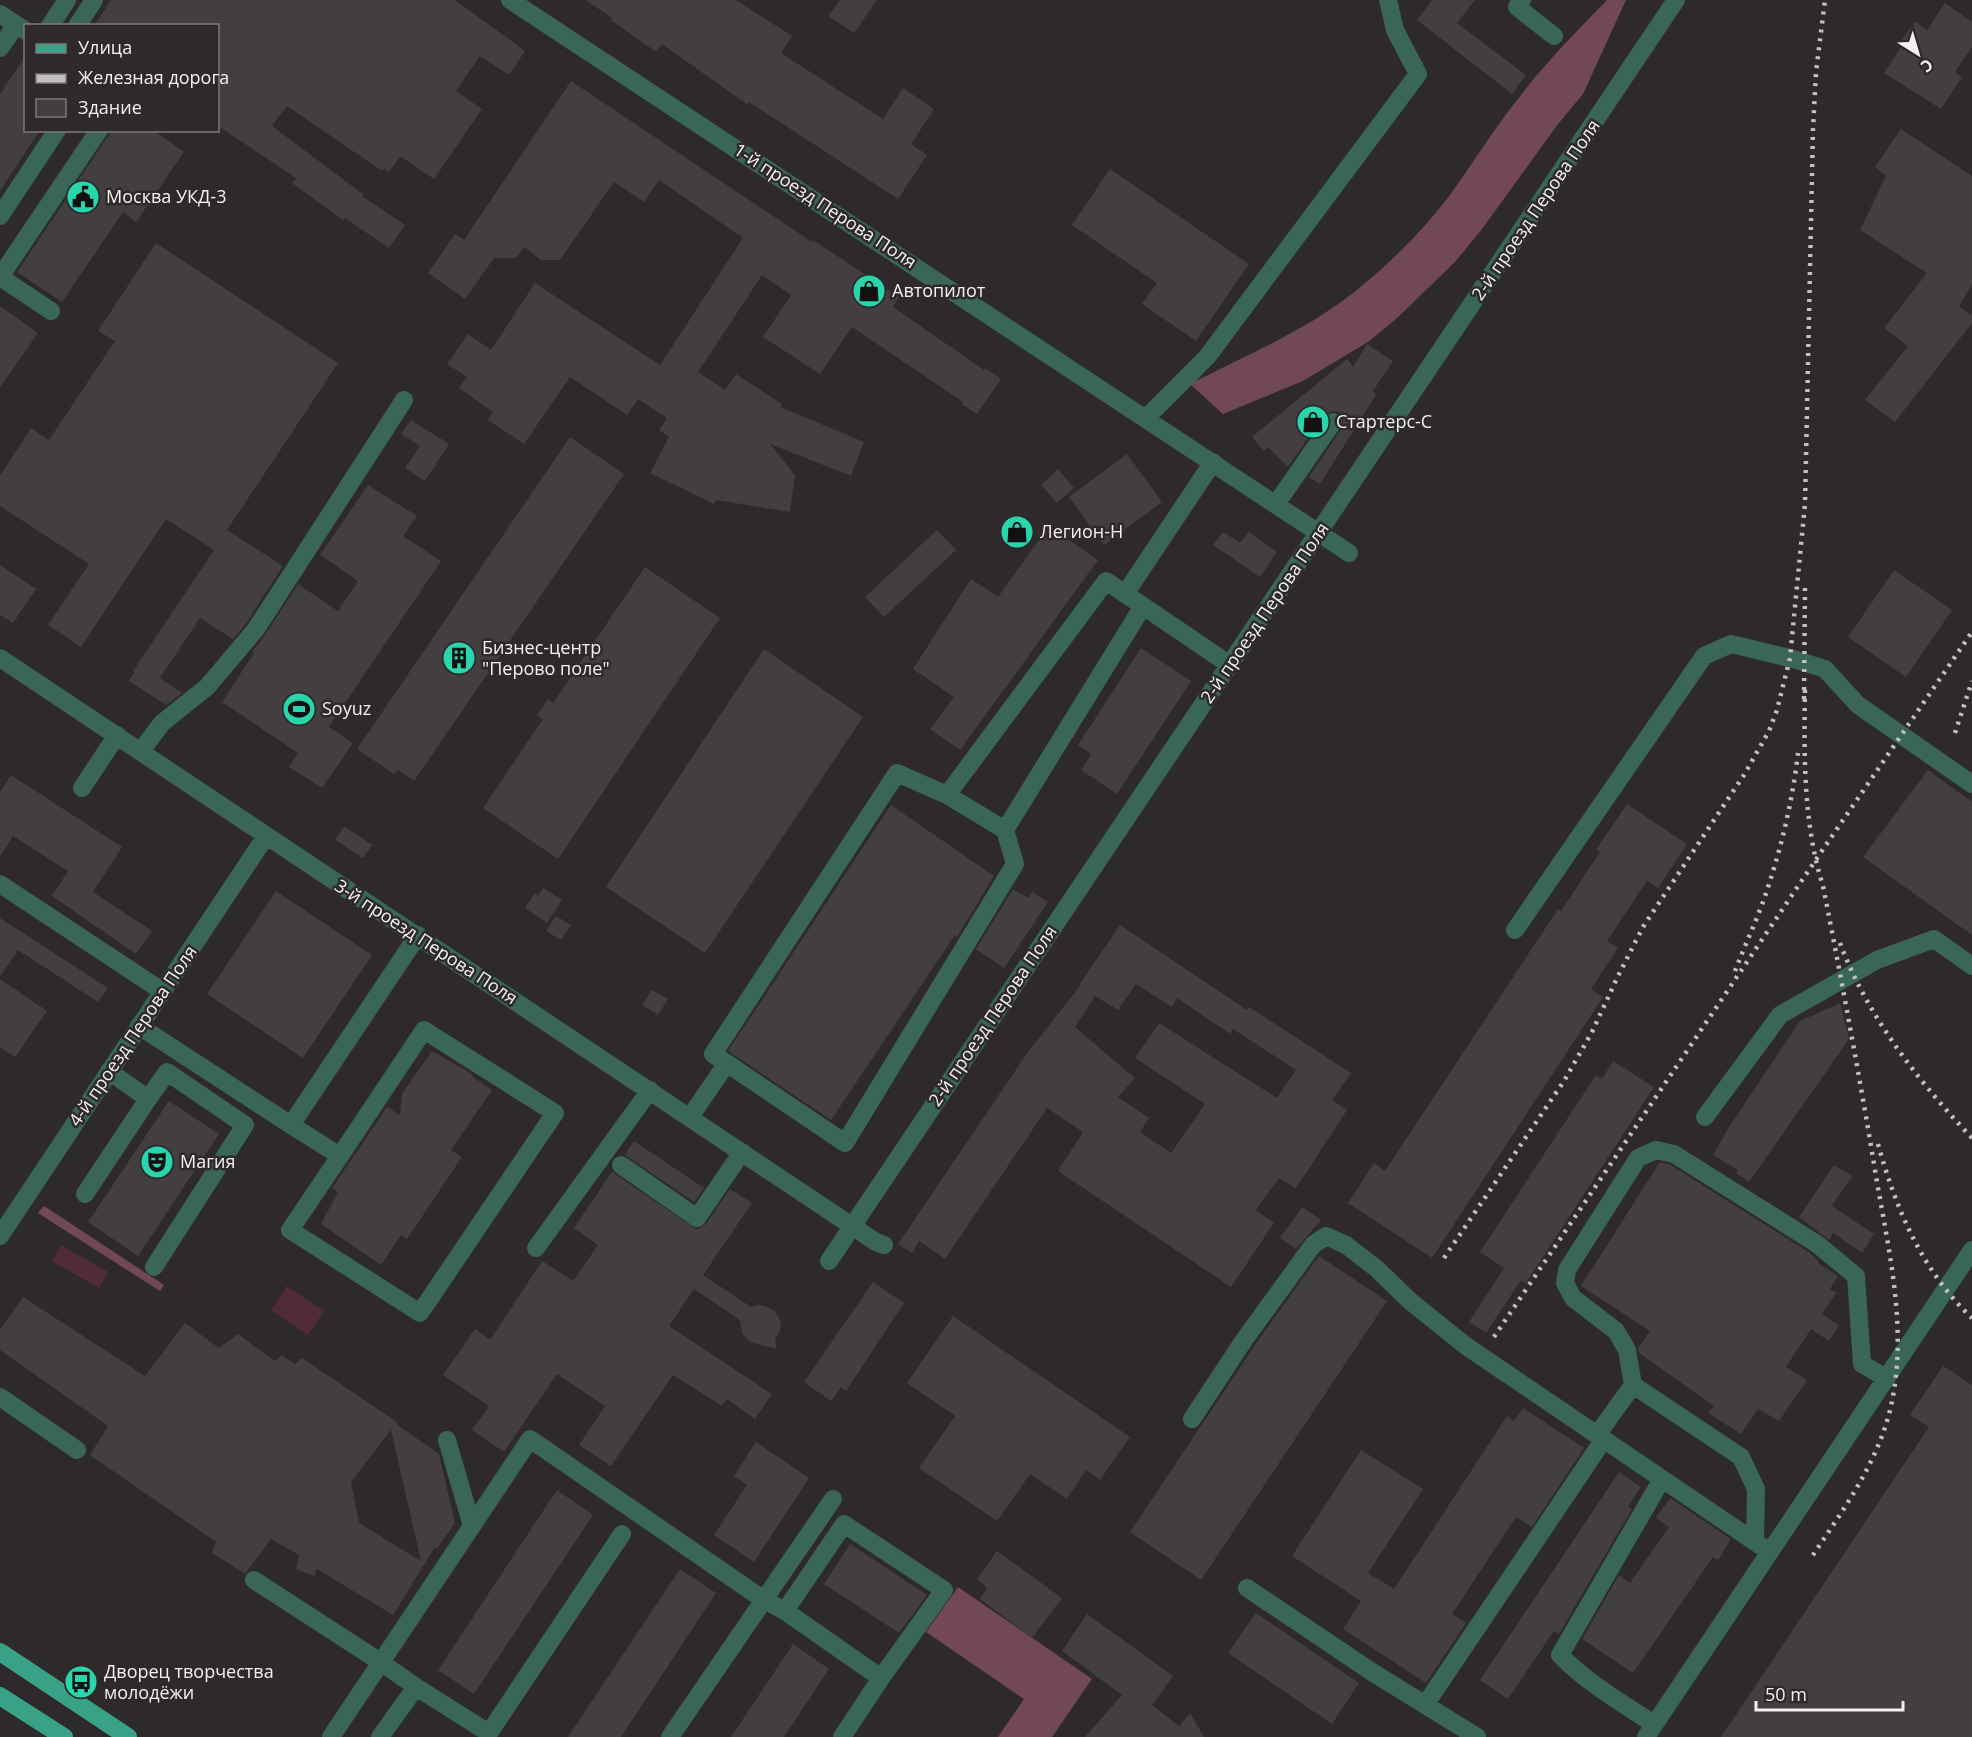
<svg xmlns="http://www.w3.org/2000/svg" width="1972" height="1737" font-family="'Open Sans',sans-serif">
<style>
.green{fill:#512b39}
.forest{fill:#734856}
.building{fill:#433e3f;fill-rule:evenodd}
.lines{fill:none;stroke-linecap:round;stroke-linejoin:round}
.minor{stroke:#3a6658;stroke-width:18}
.major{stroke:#39a185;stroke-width:18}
.rail{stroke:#c3c0c1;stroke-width:4.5;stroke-dasharray:3 6;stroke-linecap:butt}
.labels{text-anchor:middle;stroke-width:5;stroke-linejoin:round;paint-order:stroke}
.poi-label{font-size:18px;fill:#f4f1f2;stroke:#2e2a2b;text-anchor:start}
.street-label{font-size:18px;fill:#f4f1f2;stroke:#2e2a2b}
</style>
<rect width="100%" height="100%" fill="#2e2a2b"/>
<path class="green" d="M61,1245L108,1272L99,1288L52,1261Z
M287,1286L324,1311L308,1335L271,1310Z"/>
<path class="forest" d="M1607,0H1626L1583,94L1558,124L1482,229L1455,262L1396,319L1368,342L1303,381L1223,414L1190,384C1250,353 1313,328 1364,284C1394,259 1423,230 1447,199C1472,165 1494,128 1521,95C1547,61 1577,31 1607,0Z
M44,1206L164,1285L160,1291L38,1213Z
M958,1587L1092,1679L1052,1737H998L1024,1699L926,1632Z"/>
<path class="building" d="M111,0H455L525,51L509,75L480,56L456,91L482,109L434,179L400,156L389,172L384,169L382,171L287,106L272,126L363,194L362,196L405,225L389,248L345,218L343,220L292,183L296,178L218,126V26H94Z
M586,0H736L792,36L781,53L883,119L903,88L934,109L911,144L927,155L898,199L749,102L748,105L662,44L656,52L611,20L612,18Z
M840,0H877L854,33L828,16Z
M1432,0H1475L1457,23L1526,75L1512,94L1417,20Z
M1945,3L1972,22V47L1955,72L1962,77L1941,109L1884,73L1905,41L1902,40L1915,21L1927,30Z
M26,55V130H40L0,191V94Z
M571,81L812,242L813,240L899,297L893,307L984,370L985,368L1001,379L977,414L962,404L963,402L852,327L820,374L763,337L791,295L762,275L698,372L725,390L736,374L782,404L780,407L864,442L851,476L770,444L795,475L790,512L716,500L714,504L650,473L669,437L659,430L667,418L638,399L627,415L570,377L524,444L488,420L493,412L459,388L467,377L447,364L468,334L491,350L535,283L660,365L743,238L659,180L644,202L614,182L560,260H541L524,247L516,258H494L465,299L428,273L455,234L464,240Z
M1901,129L1972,176V285L1959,306L1972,316V323L1895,422L1865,400L1908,346L1884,328L1927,273L1860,230L1886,176L1875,167Z
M112,130H153L184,152L136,222L123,212L62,302L17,272Z
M1110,169L1249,264L1196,341L1142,304L1157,283L1072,225Z
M156,243L338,363L227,530L283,566L247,622L233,639L200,618L160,678L182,693L166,705L129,681L135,672L133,671L214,550L166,519L81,647L48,625L89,564L0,506V476L31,428L49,440L115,341L98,331Z
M0,306L38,333L0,387Z
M1367,344L1393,361L1373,391L1376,395L1320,484L1309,477L1342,428L1343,418L1339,412L1333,411L1324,415L1288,467L1268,447L1264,451L1252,437L1347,359L1353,367Z
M411,420L449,444L425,481L405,468L420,446L401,434Z
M570,437L624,474L414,781L398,770L394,774L357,749Z
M1127,454L1162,502L1104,545L1069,497Z
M1058,469L1074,488L1057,503L1041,485Z
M368,485L417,516L403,536L441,561L329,727L353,743L322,788L289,767L298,753L222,702L254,653L252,652L265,635L298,584L338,611L358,581L320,555Z
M1049,526L1098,560L960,750L930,729L954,697L913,669L971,579L998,597Z
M937,530L956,550L884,617L865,597Z
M1223,532L1240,543L1249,532L1277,552L1260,577L1213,545Z
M0,565L36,589L13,623L0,615Z
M645,567L720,618L558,859L483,808L543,719L537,715L548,699L553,703Z
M1894,570L1952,610L1906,677L1848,637Z
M1141,648L1191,681L1117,794L1081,770L1091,754L1078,745Z
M764,649L863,717L705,953L606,887Z
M1928,770L1972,802V935L1863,857Z
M11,775L122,847L93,892L152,931L136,954L52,896L68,871L13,836L0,857V792Z
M1627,804L1687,844L1658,888L1647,881L1607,941L1618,948L1591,989L1603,997L1432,1258L1348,1203L1374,1163L1385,1171L1558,909L1561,911L1600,852L1596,850Z
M891,805L994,876L957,937L955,935L831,1120L728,1051Z
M344,826L372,845L363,858L335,840Z
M543,888L562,900L547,923L525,908L535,893L538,896Z
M1013,889L1028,898L1032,892L1048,902L1004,968L976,949Z
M276,891L372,955L303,1058L207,994Z
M556,916L571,925L561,940L546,931Z
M0,918L108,988L98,1002L18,950L0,977Z
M1120,925L1247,1010L1249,1007L1351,1073L1332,1100L1347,1110L1308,1170L1295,1188L1279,1178L1256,1210L1274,1223L1231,1287L1058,1171L1083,1132L1047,1108L945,1259L919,1241L912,1253L898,1244L1028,1052L1080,986L1079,985ZM1136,984L1172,1007L1177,998L1230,1034L1233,1029L1296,1070L1277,1098L1159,1023L1135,1058L1205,1104L1171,1153L1140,1132L1149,1118L1118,1097L1135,1078L1075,1027L1095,996L1118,1010Z
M0,979L47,1011L15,1057L0,1047Z
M652,990L668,999L658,1015L642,1005Z
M1840,1003L1849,1039L1749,1182L1736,1173L1738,1170L1713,1155L1729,1127L1800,1021Z
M432,1051L472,1074L473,1077L492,1090L451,1150L462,1157L407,1239L401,1235L381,1265L321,1224L338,1192L332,1188L387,1107L400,1115L402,1094Z
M1613,1061L1654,1087L1526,1283L1521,1280L1486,1333L1469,1322L1504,1268L1480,1252L1596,1075L1602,1079Z
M169,1101L219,1134L138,1256L88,1222Z
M634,1141L704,1188L694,1202L625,1155Z
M1660,1162L1669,1164L1810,1253L1819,1261L1818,1263L1838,1276L1830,1289L1836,1293L1822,1314L1839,1325L1829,1341L1811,1329L1786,1367L1807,1380L1779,1421L1758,1409L1741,1434L1708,1413L1714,1406L1639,1353L1638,1348L1650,1331L1581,1286Z
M1834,1165L1852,1176L1832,1206L1874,1234L1862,1253L1833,1233L1829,1240L1799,1217Z
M612,1172L696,1229L701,1228L706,1224L730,1189L752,1203L703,1275L751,1307L757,1305L765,1306L775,1311L781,1323L780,1331L775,1340L777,1349L750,1342L742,1333L740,1320L694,1289L669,1326L772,1394L755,1419L727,1399L722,1406L673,1375L611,1466L579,1445L605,1406L557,1374L504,1452L472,1430L489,1406L443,1375L475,1329L490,1340L542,1261L573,1281L598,1245L574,1228Z
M1302,1207L1321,1220L1296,1249L1280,1238Z
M1319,1256L1387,1301L1201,1580L1130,1532L1259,1339Z
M873,1282L904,1303L846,1391L841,1387L831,1401L804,1382Z
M23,1297L145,1376L185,1323L219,1348L238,1334L275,1361L282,1355L295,1364L302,1358L397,1422L396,1424L439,1454L455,1523L437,1549L435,1547L393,1615L317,1569L314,1576L296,1569L299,1555L271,1539L245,1574L212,1553L216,1542L90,1455L108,1426L0,1350V1330ZM391,1430L421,1561L359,1523L351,1482Z
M953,1316L1130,1437L1100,1480L1086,1470L1067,1499L1030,1474L997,1521L919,1468L955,1416L907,1383Z
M1943,1366L1972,1385V1737H1721L1929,1427L1910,1415Z
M1523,1408L1584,1448L1532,1527L1516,1517L1452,1614L1466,1623L1426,1683L1343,1629L1361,1601L1292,1556L1361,1450L1423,1489L1368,1573L1394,1589L1507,1416L1514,1421Z
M756,1442L809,1478L754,1562L714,1535L747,1485L734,1476Z
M1619,1472L1641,1487L1628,1506L1632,1509L1559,1634L1554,1631L1508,1699L1480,1680Z
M557,1490L593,1515L474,1694L438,1670Z
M1670,1498L1731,1539L1718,1560L1713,1557L1633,1673L1582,1639L1619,1575L1630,1583L1669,1527L1656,1518Z
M850,1544L927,1595L899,1633L824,1584Z
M997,1551L1062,1598L1032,1638L980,1599L987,1588L977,1579Z
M680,1569L716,1593L621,1737H568Z
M1256,1613L1359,1683L1332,1724L1228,1653Z
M1087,1614L1173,1676L1152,1705L1179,1726L1190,1713L1204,1737H1085L1122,1695L1062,1651Z
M793,1644L829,1669L784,1737H731Z"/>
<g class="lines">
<path class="minor" d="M510,0L1349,553
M1522,0L1517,7L1554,36
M0,14L26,31
M50,26L67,0
M77,26L94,0
M0,48L16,25
M0,216L57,130
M0,277L99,130
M0,277L51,311
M1146,418L1207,357L1418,74L1395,30L1388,0
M1276,504L1333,422
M1125,594L1213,462
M1143,606L1106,581L947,795L1005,830L1143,606L1230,665
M0,658L876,1242L884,1245
M141,751L162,723L207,687L256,629L404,400
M82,788L117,735
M947,795L897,773L713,1054L845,1143L1015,864L1005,830
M0,884L162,991
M1515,930L1704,656L1731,644L1790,658L1825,669L1858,705L1972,784
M139,1026L291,1125L418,935
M148,1099L167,1072L245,1125L154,1267
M690,1117L727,1063
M1705,1117L1780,1015L1877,960L1934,939L1972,966
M291,1125L340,1156L290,1230L420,1313L555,1113L424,1030L340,1156
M621,1165L697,1218L742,1152
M85,1194L148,1099L109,1071
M0,1236L266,836
M536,1248L650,1090
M829,1261L1676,0
M1633,1385L1627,1350L1616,1331L1573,1298L1565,1283L1567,1270L1638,1158L1656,1150L1674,1154L1817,1244L1856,1276L1862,1364L1886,1378
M0,1397L77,1450
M1192,1419L1244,1340L1313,1245L1326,1236L1346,1245L1377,1269L1410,1301L1466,1346L1770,1552
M1597,1435L1633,1385L1741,1457L1756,1489L1755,1542
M472,1526L530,1439L764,1600L785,1611L844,1524L944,1590L881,1678L785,1611
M254,1580L382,1663L416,1687
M1247,1588L1372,1672L1477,1737
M1425,1705L1604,1439
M1654,1724C1622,1703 1587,1683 1560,1655L1662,1479
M331,1737L472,1526L447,1440
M380,1737L416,1687L489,1733L622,1534
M670,1737L833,1499
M842,1737L881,1678
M1646,1737L1972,1250"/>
<path class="major" d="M0,1652L128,1737
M0,1696L64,1737"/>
<path class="rail" d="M1805,690C1804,755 1803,823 1823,886C1842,982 1860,1079 1876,1176C1889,1253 1908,1329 1891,1406C1878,1463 1843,1510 1811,1558
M1804,699L1805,588
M1955,733L1972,681
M1840,943C1867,1016 1919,1082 1972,1138
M1735,971C1746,942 1760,914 1769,884C1783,841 1793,797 1798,753
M1878,1144C1896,1209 1922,1271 1972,1318
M1444,1258L1564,1081L1592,1032L1618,976L1643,927L1744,775L1769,731L1777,710L1790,658L1805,504L1813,129L1816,72L1825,0
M1494,1337L1815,861L1972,632"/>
</g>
<defs>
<g id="civic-disc" transform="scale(1.725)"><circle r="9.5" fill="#29d5ad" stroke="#2e2a2b"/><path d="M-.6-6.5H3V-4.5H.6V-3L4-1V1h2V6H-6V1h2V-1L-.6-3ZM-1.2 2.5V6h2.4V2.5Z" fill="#111"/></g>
<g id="shop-disc" transform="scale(1.725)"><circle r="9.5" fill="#29d5ad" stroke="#2e2a2b"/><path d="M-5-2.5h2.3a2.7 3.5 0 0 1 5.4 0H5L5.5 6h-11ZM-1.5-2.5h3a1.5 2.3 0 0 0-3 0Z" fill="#111"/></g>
<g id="building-disc" transform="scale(1.725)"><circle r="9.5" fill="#29d5ad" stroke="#2e2a2b"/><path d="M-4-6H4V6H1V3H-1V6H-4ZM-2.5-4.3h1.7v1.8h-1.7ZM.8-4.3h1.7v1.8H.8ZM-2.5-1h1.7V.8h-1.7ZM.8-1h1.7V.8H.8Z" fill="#111"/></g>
<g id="stadium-disc" transform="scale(1.725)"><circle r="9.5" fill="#29d5ad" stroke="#2e2a2b"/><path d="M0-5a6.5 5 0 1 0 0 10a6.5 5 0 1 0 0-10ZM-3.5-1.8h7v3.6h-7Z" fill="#111"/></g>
<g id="theatre-disc" transform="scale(1.725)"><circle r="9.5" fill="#29d5ad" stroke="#2e2a2b"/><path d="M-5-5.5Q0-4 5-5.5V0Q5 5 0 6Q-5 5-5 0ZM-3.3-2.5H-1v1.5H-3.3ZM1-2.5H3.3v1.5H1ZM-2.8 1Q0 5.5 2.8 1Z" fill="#111"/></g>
<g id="bus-disc" transform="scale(1.725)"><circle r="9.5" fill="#29d5ad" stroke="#2e2a2b"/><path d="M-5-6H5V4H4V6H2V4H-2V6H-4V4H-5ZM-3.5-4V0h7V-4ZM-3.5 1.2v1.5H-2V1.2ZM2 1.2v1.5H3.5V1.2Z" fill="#111"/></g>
</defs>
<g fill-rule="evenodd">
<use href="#civic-disc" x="83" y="197"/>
<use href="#shop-disc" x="869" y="291"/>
<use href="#shop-disc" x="1313" y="422"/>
<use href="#shop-disc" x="1017" y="532"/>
<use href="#building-disc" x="459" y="658"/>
<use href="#stadium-disc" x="299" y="709"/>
<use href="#theatre-disc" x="157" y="1162"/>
<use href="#bus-disc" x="81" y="1682"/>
</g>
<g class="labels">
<g class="poi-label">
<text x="106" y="203">Москва УКД-3</text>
<text x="892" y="297">Автопилот</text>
<text x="1336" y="428">Стартерс-С</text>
<text x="1040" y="538">Легион-Н</text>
<text x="482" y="654">Бизнес-центр<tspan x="482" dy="21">"Перово поле"</tspan></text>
<text x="322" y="715">Soyuz</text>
<text x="180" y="1168">Магия</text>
<text x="104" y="1678">Дворец творчества<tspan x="104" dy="21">молодёжи</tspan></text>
</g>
<g class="street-label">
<text transform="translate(825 206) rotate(33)" y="6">1-й проезд Перова Поля</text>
<text transform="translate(1536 210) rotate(-56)" y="6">2-й проезд Перова Поля</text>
<text transform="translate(1265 613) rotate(-56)" y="6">2-й проезд Перова Поля</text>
<text transform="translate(426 942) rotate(33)" y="6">3-й проезд Перова Поля</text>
<text transform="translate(993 1016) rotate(-56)" y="6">2-й проезд Перова Поля</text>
<text transform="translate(133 1036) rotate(-56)" y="6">4-й проезд Перова Поля</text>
</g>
</g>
<rect x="24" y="24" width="195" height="108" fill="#2e2a2b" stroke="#7d7a7b" stroke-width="1.5"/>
<rect x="36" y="44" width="30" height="9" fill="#39a185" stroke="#7d7a7b" stroke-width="1.5"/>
<text x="78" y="54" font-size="18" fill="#f4f1f2">Улица</text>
<rect x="36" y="74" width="30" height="9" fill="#c3c0c1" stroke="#7d7a7b" stroke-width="1.5"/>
<text x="78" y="84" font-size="18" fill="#f4f1f2">Железная дорога</text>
<rect x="36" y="99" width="30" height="18" fill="#433e3f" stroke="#7d7a7b" stroke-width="1.5"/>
<text x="78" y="114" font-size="18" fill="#f4f1f2">Здание</text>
<g transform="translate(1918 54) rotate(143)" stroke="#2e2a2b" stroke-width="4.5" paint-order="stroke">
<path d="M0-4.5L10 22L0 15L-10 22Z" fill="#f4f1f2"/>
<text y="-9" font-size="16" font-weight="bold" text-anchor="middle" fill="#f4f1f2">С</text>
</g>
<path d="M1756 1701v9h147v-9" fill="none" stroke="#f4f1f2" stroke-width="3"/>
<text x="1765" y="1701" font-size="18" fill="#f4f1f2" stroke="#2e2a2b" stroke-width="4.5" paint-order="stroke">50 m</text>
</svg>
